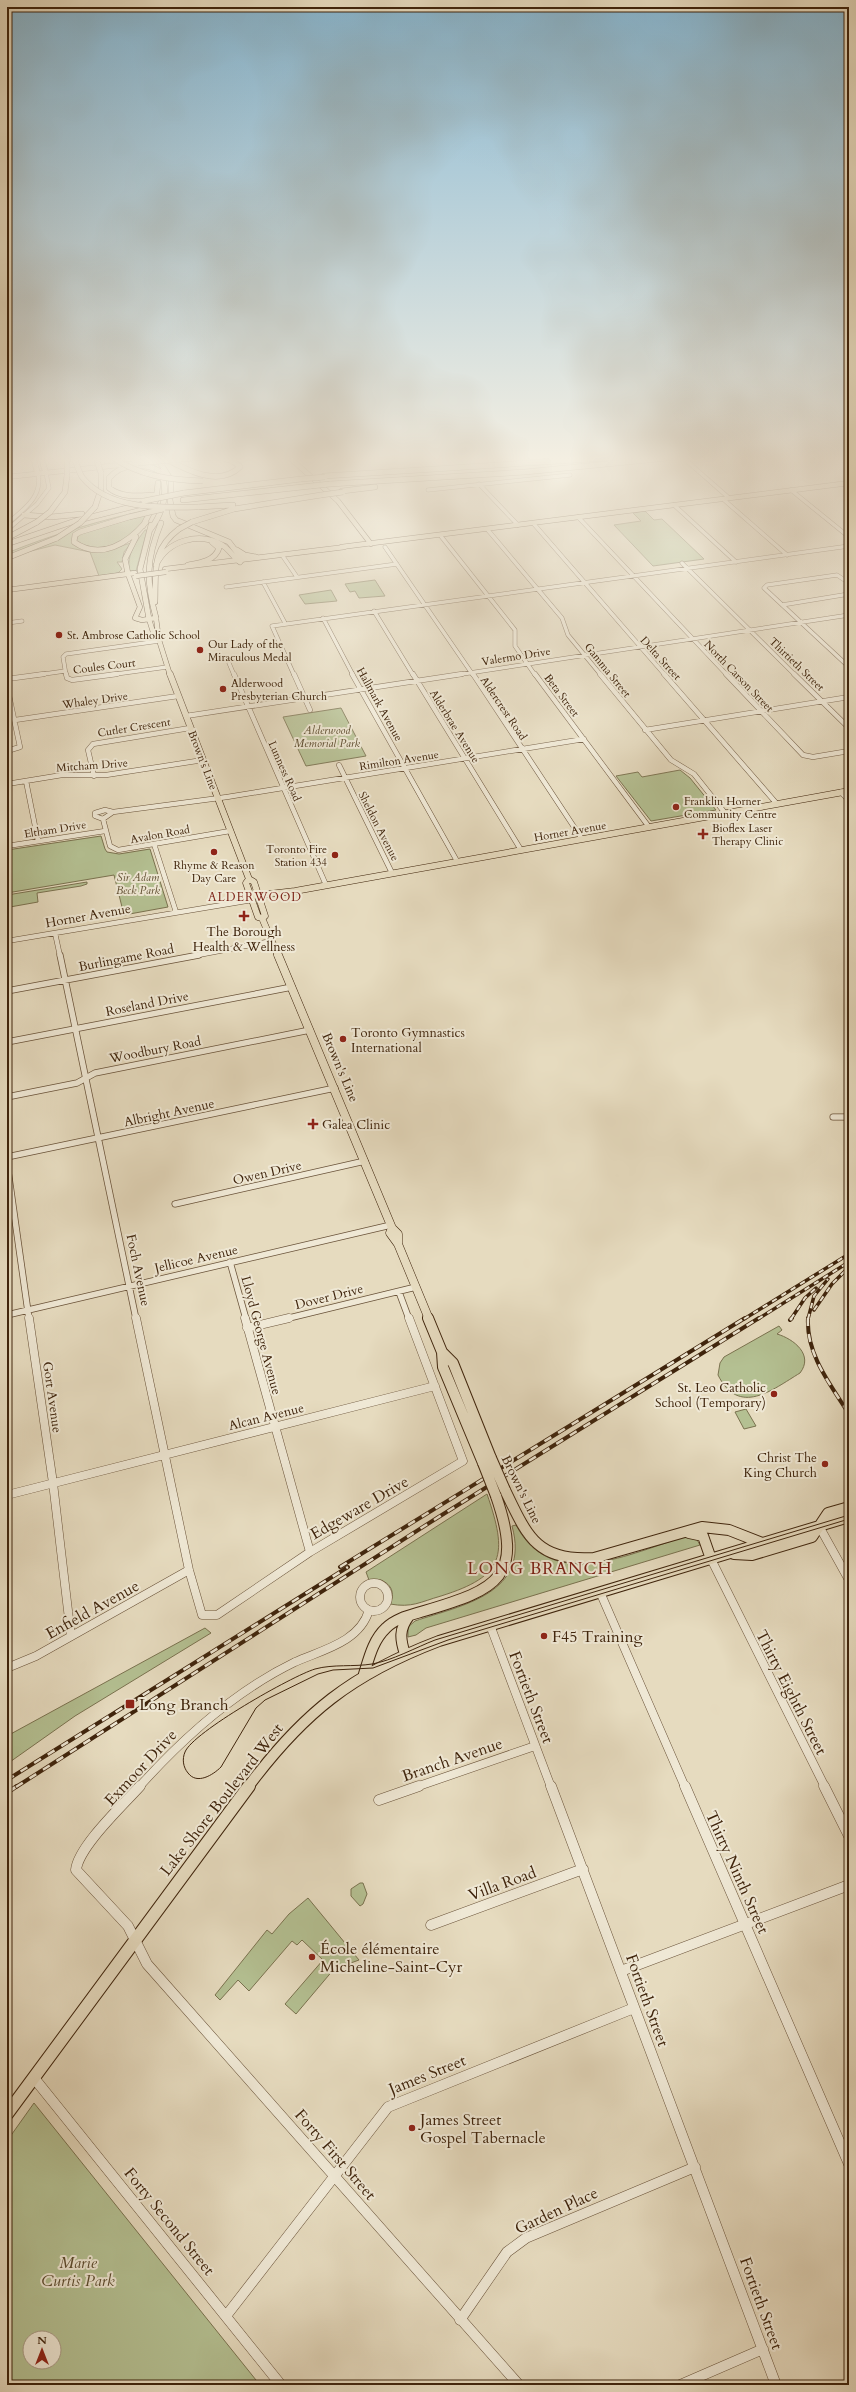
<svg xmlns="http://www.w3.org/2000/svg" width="856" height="2392" font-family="Cardo,serif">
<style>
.green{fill:#b4c092;stroke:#7a724f;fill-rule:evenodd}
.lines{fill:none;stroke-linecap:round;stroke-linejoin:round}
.minor-far4-casing{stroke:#695239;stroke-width:4.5}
.minor-far3-casing{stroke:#695239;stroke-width:5.5}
.minor-far2-casing{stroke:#695239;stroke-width:7}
.minor-far1-casing{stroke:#695239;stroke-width:9}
.minor-casing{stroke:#695239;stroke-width:11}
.major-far4-casing{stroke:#3f240c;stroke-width:5.5}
.major-far3-casing{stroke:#3f240c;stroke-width:7}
.major-far2-casing{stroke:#3f240c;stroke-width:9}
.major-far1-casing{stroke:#3f240c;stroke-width:12}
.major-casing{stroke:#3f240c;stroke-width:14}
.highway-casing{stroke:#3f240c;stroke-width:6}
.minor-far4{stroke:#efe8d5;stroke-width:3.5}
.minor-far3{stroke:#efe8d5;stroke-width:4.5}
.minor-far2{stroke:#efe8d5;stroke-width:5.5}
.minor-far1{stroke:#efe8d5;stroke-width:8}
.minor{stroke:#efe8d5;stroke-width:10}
.major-far4{stroke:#e6dbbf;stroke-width:4.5}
.major-far3{stroke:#e6dbbf;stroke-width:6}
.major-far2{stroke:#e6dbbf;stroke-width:8}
.major-far1{stroke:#e6dbbf;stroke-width:10}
.major{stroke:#e6dbbf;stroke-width:12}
.highway{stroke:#e6dbbf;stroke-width:5}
.tram{stroke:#3f240c;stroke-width:1}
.rail-far2-casing{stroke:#3f240c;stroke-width:3.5}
.rail-far1-casing{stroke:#3f240c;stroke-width:4}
.rail-casing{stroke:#3f240c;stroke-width:4.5}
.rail-far2{stroke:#efe8d5;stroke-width:2;stroke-dasharray:5.5;stroke-linecap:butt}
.rail-far1{stroke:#efe8d5;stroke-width:2.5;stroke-dasharray:8;stroke-linecap:butt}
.rail{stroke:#efe8d5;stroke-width:3;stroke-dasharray:10;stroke-linecap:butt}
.major-bridge-far1-casing{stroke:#3f240c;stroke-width:5.5;stroke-linecap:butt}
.major-bridge-casing{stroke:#3f240c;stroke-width:12;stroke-linecap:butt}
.highway-bridge-casing{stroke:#3f240c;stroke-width:6;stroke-linecap:butt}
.major-bridge-far1{stroke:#e6dbbf;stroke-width:4.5}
.major-bridge{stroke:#e6dbbf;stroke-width:10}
.highway-bridge{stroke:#e6dbbf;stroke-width:5}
.poi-dot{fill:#8f2418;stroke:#efe8d5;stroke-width:1.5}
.labels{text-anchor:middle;stroke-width:4;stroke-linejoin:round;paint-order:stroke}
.far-poi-label{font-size:11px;fill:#3f240c;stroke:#efe8d5;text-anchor:start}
.far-street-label{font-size:11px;fill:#3f240c;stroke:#efe8d5}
.far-park-label{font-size:11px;font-style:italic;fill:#5c4b2e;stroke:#efe8d5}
.far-neighbourhood-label{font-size:12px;letter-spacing:1px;fill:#7a1f14;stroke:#efe8d5}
.street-label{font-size:13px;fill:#3f240c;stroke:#efe8d5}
.poi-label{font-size:13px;fill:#3f240c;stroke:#efe8d5;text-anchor:start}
.near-street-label{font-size:16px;fill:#3f240c;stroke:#efe8d5}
.near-poi-label{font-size:16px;fill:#3f240c;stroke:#efe8d5;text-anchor:start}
.near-park-label{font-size:16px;font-style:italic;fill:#5c4b2e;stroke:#efe8d5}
.near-neighbourhood-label{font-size:17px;letter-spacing:1px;fill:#7a1f14;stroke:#efe8d5}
</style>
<rect width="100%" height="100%" fill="#e6dbbf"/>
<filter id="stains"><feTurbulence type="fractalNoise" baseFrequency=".005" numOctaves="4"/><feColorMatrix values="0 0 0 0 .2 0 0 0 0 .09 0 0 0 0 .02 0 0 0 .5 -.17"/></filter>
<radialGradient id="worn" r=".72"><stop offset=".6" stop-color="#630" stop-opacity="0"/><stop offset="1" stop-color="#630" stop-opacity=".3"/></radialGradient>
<path class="green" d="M151,509L149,511L73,534L72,543L85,550L111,549L131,543L124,552L122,562H117L122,569L118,573L99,576L90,552L55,545L7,557V553C54,534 101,520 151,509Z
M645,511L654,520L662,519L704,559L653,566L614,525L641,521L633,513Z
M148,514C133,539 104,558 76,541L79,534Z
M145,530H147L136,571H129C127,554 135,543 145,530Z
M375,580L385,596L359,598L355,591L350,592L345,584Z
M331,590L337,601L305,604L299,595Z
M341,708L366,756L306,766L283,717Z
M680,770L690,778L716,810L651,821L616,776L638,772L642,777Z
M101,836L105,849L107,852L119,854L150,849L168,907L124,915L114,875L7,893V850Z
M87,882V884L81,886L37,893L38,902L10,907L7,895Z
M779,1326L782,1330L777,1334C794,1339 814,1355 800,1373C772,1390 739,1417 718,1375L720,1363L724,1357Z
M746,1409L756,1426L744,1429L735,1412Z
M487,1494C508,1555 505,1576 441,1596C420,1602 412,1608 390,1604C395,1593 392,1585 381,1580H369L366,1572Z
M516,1525C552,1594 630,1553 687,1536L696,1538L700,1545L426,1628L416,1635L408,1637V1627L415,1621C462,1605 531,1594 512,1526Z
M205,1628L211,1633L75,1716L7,1764V1736Z
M360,1883H363L367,1894L363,1904L360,1906L351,1896V1889Z
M308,1898L359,1960L334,1969L296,2014L285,2004L323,1960L302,1940L297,1945L292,1941L249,1991L238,1980L220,2000L215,1995L267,1930L272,1934L289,1914Z
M34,2103L260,2385H7V2141ZM30,2338H54V2362H30Z"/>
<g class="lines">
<g class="minor-far4-casing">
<path id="minor-far4" d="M688,462L729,498
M479,484L518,525
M428,490L570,475
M791,490L849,537
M723,499L787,555
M674,505L736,562
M578,517L727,675
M533,523L665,675
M7,524C22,510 43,498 38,474
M487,529L562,618L568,635L601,675
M7,530L37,504L49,488L46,473
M440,535L515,630V646L535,675
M385,547L473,675
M282,555L297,577
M682,563L795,675
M263,582L285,623
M849,583L837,575L767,585L764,588L849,667
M226,587L397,564
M782,605L849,594
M374,611L413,675
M323,618L353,675
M7,623L22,621
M229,663L234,675
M37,675L65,671
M66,675L63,657L66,654L159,641
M109,675L167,667
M294,675L272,626L849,546
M456,675L849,615"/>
</g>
<g class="minor-far3-casing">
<path id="minor-far3" d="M66,674L67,678L72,680L117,674
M234,674L326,885
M294,674L310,710
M352,674L457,861
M413,674L521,850
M473,674L582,839
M535,674L649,827
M600,674L671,760L694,774L725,813
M664,674L777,804
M726,674L803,755L813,757L849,751
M794,674L849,728
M7,679L44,674
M7,686L20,747L7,751
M186,716L462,674
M15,720L178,696
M645,730L849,697
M339,765L392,873
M94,776L88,750L93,744L190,728
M26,781L38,841
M7,784L62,775H106L203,760
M841,792L849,801
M103,819L95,816V813L105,810L113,812
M230,831L118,850L110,846L103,819L113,812L227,797L584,739
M154,844L176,912
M7,846L105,831
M55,933L60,956
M7,941L252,900
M193,956L272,941"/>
</g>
<g class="minor-far2-casing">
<path id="minor-far2" d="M60,955L136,1319
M7,991L199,955
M7,1042L292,987
M7,1097L77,1083L95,1073L310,1030
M833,1117H849
M7,1157L335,1088
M7,1163L29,1319
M175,1204L365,1161
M230,1262L246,1319
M399,1292L409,1319
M7,1315L391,1225
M285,1319L416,1287"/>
</g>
<g class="minor-far1-casing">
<path id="minor-far1" d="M29,1318L53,1483L71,1636
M136,1318L189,1570L202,1615H217L310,1552L463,1461L409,1318
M245,1318L310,1552
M247,1328L289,1318
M7,1495L435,1386
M819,1526L849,1580
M711,1559L825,1787
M360 1597a14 14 0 1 1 28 0a14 14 0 1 1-28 0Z
M600,1592L685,1787
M490,1625L551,1787
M7,1668L36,1656L189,1570
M139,1787C183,1738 235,1691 295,1662C322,1650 360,1642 369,1610
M416,1787L535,1746"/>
</g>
<g class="minor-casing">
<path id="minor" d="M140,1786C123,1805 78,1847 76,1870L128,1926L147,1964L519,2385
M551,1786L776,2385
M685,1786L849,2164
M824,1786L849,1836
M379,1800L419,1786
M431,1925L583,1869
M621,1971L849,1885
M34,2078L281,2385
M226,2316L388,2107L634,2008
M460,2320L507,2252L526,2238L695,2167
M680,2385L763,2349"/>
</g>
<g class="major-far4-casing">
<path id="major-far4" d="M289,457L338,501L371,544
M7,477L138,463
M341,547L849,483
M165,569L345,547
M128,574L140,607L135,618L142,620L156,618L159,640L170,675
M7,590L135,573
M149,619L153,632L159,640"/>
</g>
<g class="major-far3-casing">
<path id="major-far3" d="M170,674L249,879L254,882L265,916L262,918
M249,879L246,883L258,917L262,918L278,956
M251,896L295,891L849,791"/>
</g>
<g class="major-far2-casing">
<path id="major-far2" d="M278,955L392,1228L398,1234V1244
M392,1228L390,1233L398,1244L429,1319"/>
</g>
<g class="major-far1-casing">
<path id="major-far1" d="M428,1318L442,1352L443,1367L483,1463
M442,1352L453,1363L491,1458
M505,1490C527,1536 537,1562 594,1558L702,1527L729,1530L762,1543
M689,1533L703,1536L711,1559
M734,1554L752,1555L812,1537L828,1513L849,1507
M405,1654C400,1639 399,1629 409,1616
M364,1674C369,1658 373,1640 386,1628C396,1618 411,1615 424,1611C499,1589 524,1577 496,1496
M248,1787C303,1713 352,1674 439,1641L849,1517"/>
</g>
<g class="major-casing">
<path id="major" d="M7,2114L249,1786"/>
</g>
<g class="highway-casing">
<path id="highway" d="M33,457L37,471
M41,457L45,470
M162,457C185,469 218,488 240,467C227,451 191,459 172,460
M161,464L171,480V494
M324,476L622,457
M330,484L525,472L678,457
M342,491L375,487
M184,493L301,479
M183,500L311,486
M95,507L101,489V473
M198,507L233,505
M50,512L65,492L67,475
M24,515L51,517L82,514
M129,517L80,532L75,535L74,542C101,561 128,543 146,522
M192,522L234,509L321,495
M143,526L156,500L158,483
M150,530C163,513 169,492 161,472C145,462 122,463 109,478V488C122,498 138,496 153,495
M7,538L37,522
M7,544L75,521L147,503
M237,550L245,555L256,557
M7,558L57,538
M156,565C167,541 199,531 222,545C229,549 233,557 240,562L242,559L229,542L176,520L173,516L170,500
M188,565C200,563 215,561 219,548L212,542
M128,574L125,559L136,537
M155,602C156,571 151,550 179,529
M156,618C146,581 146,559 161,523
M149,619L140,569L151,525"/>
</g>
<use href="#minor-far4" class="minor-far4"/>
<use href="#minor-far3" class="minor-far3"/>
<use href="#minor-far2" class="minor-far2"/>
<use href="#minor-far1" class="minor-far1"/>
<use href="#minor" class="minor"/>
<use href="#major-far4" class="major-far4"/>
<use href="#major-far3" class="major-far3"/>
<use href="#major-far2" class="major-far2"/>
<use href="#major-far1" class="major-far1"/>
<use href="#major" class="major"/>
<use href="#highway" class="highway"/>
<path class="tram" d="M849,1515L435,1640C417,1647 391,1661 372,1664C354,1667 333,1664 315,1669C292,1676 193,1732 185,1752C182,1759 183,1767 188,1773C197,1785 213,1775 221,1767L256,1708L265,1700L318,1674L333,1670L373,1668L448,1640L849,1519"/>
<g class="rail-far2-casing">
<path id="rail-far2" d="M814,1310L832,1284L848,1268
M744,1319L849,1254
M758,1319L849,1262
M791,1319L805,1298L816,1288
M808,1319L814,1296L828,1279"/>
</g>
<g class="rail-far1-casing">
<path id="rail-far1" d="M808,1318C806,1354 830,1384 849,1414
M790,1320L792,1318
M340,1567L745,1318
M7,1780L348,1567
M16,1787L437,1518L759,1318"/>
</g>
<g class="rail-casing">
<path id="rail" d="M7,1793L17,1786"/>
</g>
<use href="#rail-far2" class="rail-far2"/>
<use href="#rail-far1" class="rail-far1"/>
<use href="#rail" class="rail"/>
<g class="major-bridge-far1-casing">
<path id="major-bridge-far1" d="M134,460L165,457
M136,576L166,572"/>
</g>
<g class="major-bridge-casing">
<path id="major-bridge" d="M491,1458L505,1490
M483,1463L496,1496"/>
</g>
<g class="highway-bridge-casing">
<path id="highway-bridge" d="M112,457C139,476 170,480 203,481
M96,458L101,473
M75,460C77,465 79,472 82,477C108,510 161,508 198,507
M67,461V475
M138,463L172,460
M301,479L325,477
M311,486L330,484
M321,495L343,492
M144,501L184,493
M129,517L163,509
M37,522L50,512
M179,529L192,522
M57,538L80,523L95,507"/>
</g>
<use href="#major-bridge-far1" class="major-bridge-far1"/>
<use href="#major-bridge" class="major-bridge"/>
<use href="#highway-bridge" class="highway-bridge"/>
</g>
<linearGradient id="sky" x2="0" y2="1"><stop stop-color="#87b7d2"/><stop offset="0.58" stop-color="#f4efe2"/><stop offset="1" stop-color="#f4efe2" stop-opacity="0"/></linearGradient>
<rect width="856" height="792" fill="url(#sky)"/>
<g class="poi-dot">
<circle cx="59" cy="635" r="4"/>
<circle cx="200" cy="650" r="4"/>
<circle cx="223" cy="689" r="4"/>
<circle cx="676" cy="807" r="4"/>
<path d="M701 828h4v4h4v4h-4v4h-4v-4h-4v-4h4z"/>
<circle cx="214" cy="852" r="4"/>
<circle cx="335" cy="855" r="4"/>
<path d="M242 910h4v4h4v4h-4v4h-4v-4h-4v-4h4z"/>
<circle cx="343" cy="1039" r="4"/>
<path d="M311 1118h4v4h4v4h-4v4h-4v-4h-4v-4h4z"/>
<circle cx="774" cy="1394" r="4"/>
<circle cx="825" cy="1464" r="4"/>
<circle cx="544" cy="1636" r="4"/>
<rect x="125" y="1699" width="10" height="10" rx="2"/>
<circle cx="312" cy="1957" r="4"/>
<circle cx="412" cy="2128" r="4"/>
</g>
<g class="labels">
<g class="far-poi-label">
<text x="67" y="639">St. Ambrose Catholic School</text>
<text x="208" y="648">Our Lady of the<tspan x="208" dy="13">Miraculous Medal</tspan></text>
<text x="231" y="687">Alderwood<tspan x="231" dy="13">Presbyterian Church</tspan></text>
<text x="684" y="805">Franklin Horner<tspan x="684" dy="13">Community Centre</tspan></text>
<text x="712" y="832">Bioflex Laser<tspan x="712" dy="13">Therapy Clinic</tspan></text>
<text x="327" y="853" text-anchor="end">Toronto Fire<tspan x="327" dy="13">Station 434</tspan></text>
<text x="214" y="869" text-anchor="middle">Rhyme &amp; Reason<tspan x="214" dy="13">Day Care</tspan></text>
</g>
<g class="far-street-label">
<text transform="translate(516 656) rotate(-9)" y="4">Valermo Drive</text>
<text transform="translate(661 658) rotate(48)" y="4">Delta Street</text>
<text transform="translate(797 664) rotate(44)" y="4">Thirtieth Street</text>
<text transform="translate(104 666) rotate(-7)" y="4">Coules Court</text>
<text transform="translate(608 670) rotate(51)" y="4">Gamma Street</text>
<text transform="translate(739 676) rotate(46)" y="4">North Carson Street</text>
<text transform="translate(562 695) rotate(53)" y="4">Beta Street</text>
<text transform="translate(95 700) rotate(-8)" y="4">Whaley Drive</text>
<text transform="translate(380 704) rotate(61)" y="4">Hallmark Avenue</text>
<text transform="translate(504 708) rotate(56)" y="4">Aldercrest Road</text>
<text transform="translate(455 726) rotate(58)" y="4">Alderbrae Avenue</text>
<text transform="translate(134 727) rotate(-9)" y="4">Cutler Crescent</text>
<text transform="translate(203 760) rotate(69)" y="4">Brown's Line</text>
<text transform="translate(399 760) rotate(-9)" y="4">Rimilton Avenue</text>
<text transform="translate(92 765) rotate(-4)" y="4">Mitcham Drive</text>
<text transform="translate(285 771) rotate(66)" y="4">Lunness Road</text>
<text transform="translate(379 826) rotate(63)" y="4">Sheldon Avenue</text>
<text transform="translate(55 829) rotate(-9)" y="4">Eltham Drive</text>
<text transform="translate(570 831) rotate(-10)" y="4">Horner Avenue</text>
<text transform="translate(160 834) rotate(-10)" y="4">Avalon Road</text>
</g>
<g class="far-park-label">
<text x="327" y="734">Alderwood<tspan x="327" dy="13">Memorial Park</tspan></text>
<text x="138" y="881">Sir Adam<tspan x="138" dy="13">Beck Park</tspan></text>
</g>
<g class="far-neighbourhood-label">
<text x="255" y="901">ALDERWOOD</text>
</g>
<g class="street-label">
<text transform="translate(88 915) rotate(-10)" y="5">Horner Avenue</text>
<text transform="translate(126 957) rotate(-11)" y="5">Burlingame Road</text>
<text transform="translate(147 1003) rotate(-11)" y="5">Roseland Drive</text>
<text transform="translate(155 1049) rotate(-11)" y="5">Woodbury Road</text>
<text transform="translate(341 1067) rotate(67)" y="5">Brown's Line</text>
<text transform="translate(169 1112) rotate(-12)" y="5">Albright Avenue</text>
<text transform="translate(267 1172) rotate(-13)" y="5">Owen Drive</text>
<text transform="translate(196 1258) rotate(-13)" y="5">Jellicoe Avenue</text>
<text transform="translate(139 1270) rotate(78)" y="5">Foch Avenue</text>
<text transform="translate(329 1296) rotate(-14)" y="5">Dover Drive</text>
<text transform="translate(262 1335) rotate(75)" y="5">Lloyd George Avenue</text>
<text transform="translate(53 1397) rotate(82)" y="5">Gort Avenue</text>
<text transform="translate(266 1416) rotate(-14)" y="5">Alcan Avenue</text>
<text transform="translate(522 1489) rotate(64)" y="5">Brown's Line</text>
</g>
<g class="poi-label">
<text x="244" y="936" text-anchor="middle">The Borough<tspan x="244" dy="15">Health &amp; Wellness</tspan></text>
<text x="351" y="1037">Toronto Gymnastics<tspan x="351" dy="15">International</tspan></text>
<text x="322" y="1129">Galea Clinic</text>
<text x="766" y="1392" text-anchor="end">St. Leo Catholic<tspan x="766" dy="15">School (Temporary)</tspan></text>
<text x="817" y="1462" text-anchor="end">Christ The<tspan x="817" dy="15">King Church</tspan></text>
</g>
<g class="near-street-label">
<text transform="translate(359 1507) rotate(-30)" y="6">Edgeware Drive</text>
<text transform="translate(92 1609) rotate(-29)" y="6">Enfield Avenue</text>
<text transform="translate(792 1692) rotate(63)" y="6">Thirty Eighth Street</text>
<text transform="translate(532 1697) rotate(69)" y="6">Fortieth Street</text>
<text transform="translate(452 1759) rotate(-19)" y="6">Branch Avenue</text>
<text transform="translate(140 1767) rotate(-47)" y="6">Exmoor Drive</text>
<text transform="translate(221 1799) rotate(-52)" y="6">Lake Shore Boulevard West</text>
<text transform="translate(738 1872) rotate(66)" y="6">Thirty Ninth Street</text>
<text transform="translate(502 1883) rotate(-20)" y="6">Villa Road</text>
<text transform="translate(648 2000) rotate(70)" y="6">Fortieth Street</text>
<text transform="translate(427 2074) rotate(-22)" y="6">James Street</text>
<text transform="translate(336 2154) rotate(49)" y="6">Forty First Street</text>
<text transform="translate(556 2210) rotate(-25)" y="6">Garden Place</text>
<text transform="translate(170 2221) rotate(51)" y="6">Forty Second Street</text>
<text transform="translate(762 2303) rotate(70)" y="6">Fortieth Street</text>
</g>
<g class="near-poi-label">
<text x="552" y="1642">F45 Training</text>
<text x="139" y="1710">Long Branch</text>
<text x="320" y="1954">École élémentaire<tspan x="320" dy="18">Micheline-Saint-Cyr</tspan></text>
<text x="420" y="2125">James Street<tspan x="420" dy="18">Gospel Tabernacle</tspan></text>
</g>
<g class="near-park-label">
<text x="78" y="2268">Marie<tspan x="78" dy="18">Curtis Park</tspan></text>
</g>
<g class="near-neighbourhood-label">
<text x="540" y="1574">LONG BRANCH</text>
</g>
</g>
<rect width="856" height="2392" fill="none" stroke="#e6dbbf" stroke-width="24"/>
<rect x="8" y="8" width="840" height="2376" fill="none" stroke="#3f240c" stroke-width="2"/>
<rect x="12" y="12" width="832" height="2368" fill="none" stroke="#3f240c"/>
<g transform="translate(42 2350)"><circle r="19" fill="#efe8d5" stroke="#a99a85"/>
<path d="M0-3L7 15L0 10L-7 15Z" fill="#8f2418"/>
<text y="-6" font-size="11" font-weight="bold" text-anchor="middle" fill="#3f240c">N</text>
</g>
<rect width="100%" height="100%" filter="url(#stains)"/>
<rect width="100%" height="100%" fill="url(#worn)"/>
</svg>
